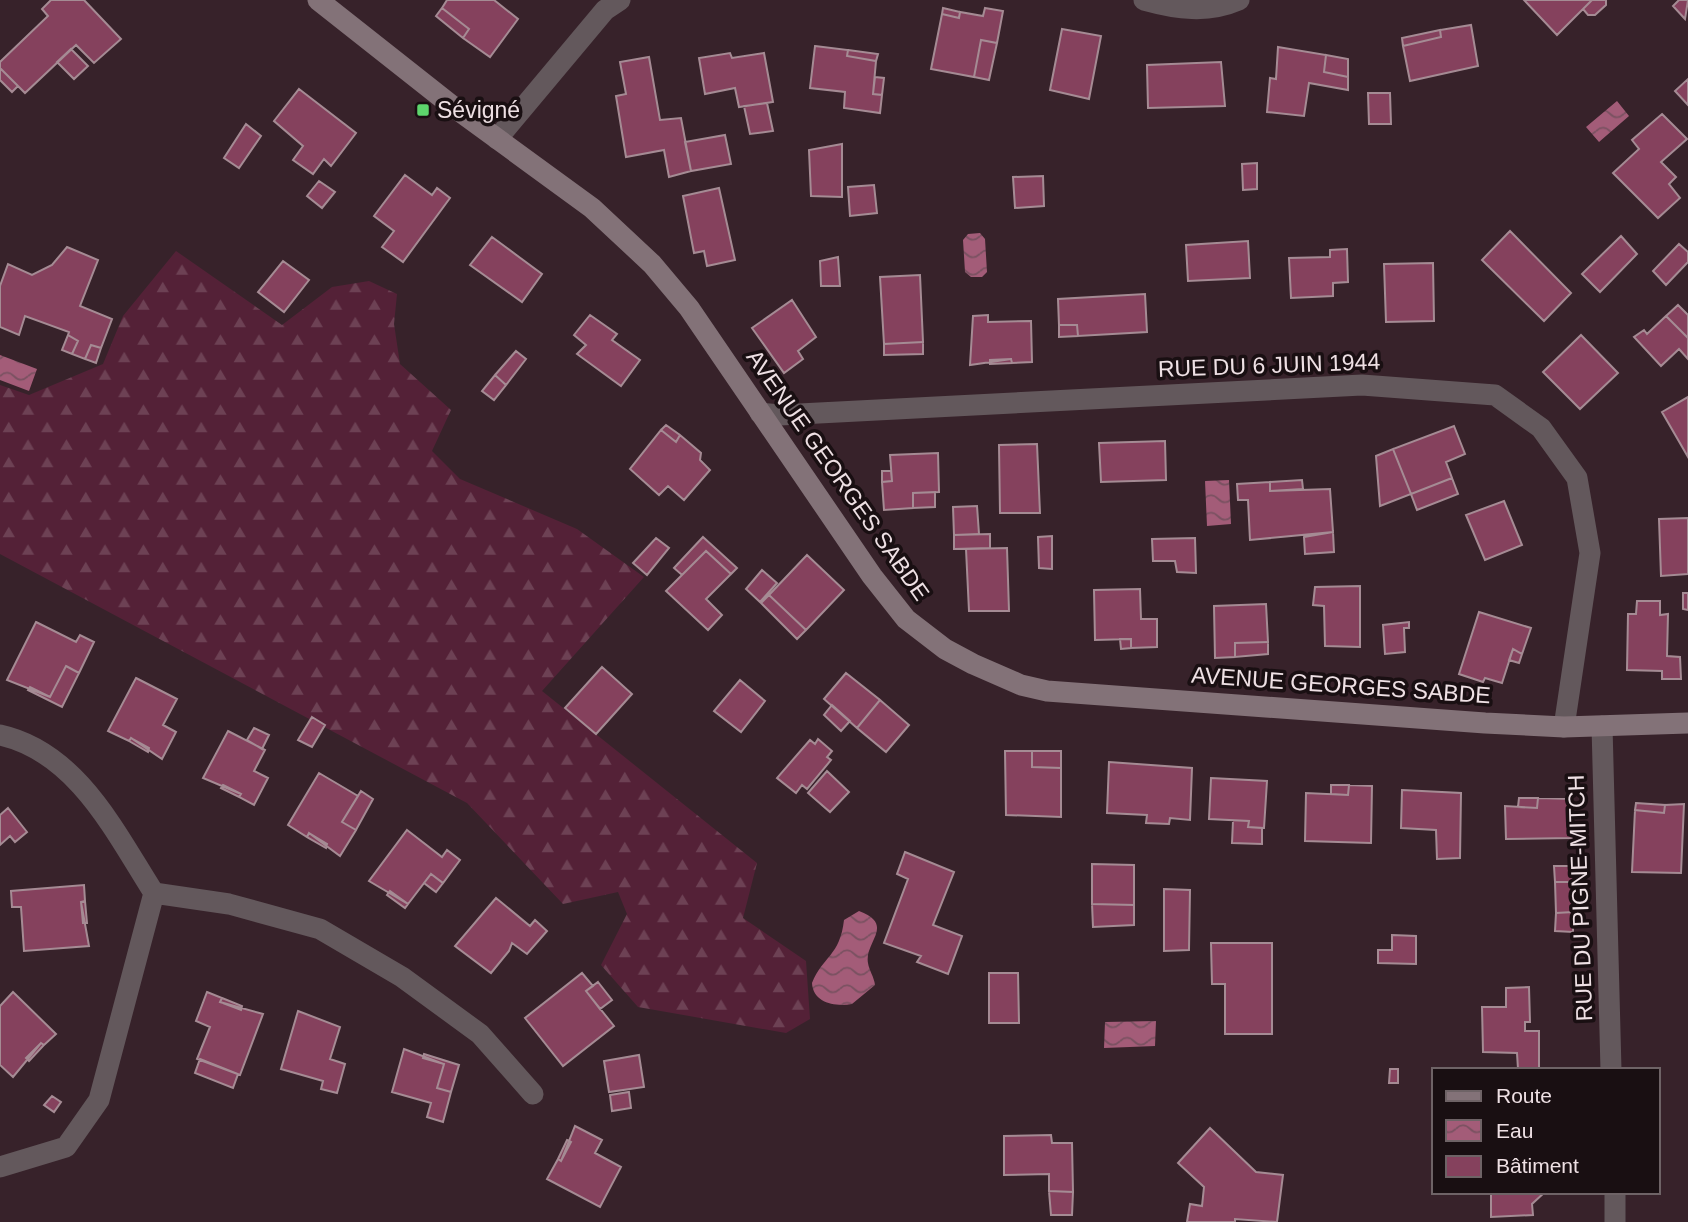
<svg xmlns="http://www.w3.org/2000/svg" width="1688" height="1222" font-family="Helvetica,sans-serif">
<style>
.forest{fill:url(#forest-firs)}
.water{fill:url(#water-waves)}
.building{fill:#85415d;stroke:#a58b94;stroke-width:2}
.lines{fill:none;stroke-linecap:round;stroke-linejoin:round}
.street{stroke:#63585c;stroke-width:21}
.secondary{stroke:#837278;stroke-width:21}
.poi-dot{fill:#5dd56c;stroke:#190f12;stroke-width:2.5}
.labels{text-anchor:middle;stroke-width:7;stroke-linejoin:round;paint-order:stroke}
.poi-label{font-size:23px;fill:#eee0e4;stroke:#190f12;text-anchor:start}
.street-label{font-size:23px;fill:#eee0e4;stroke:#190f12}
</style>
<defs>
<pattern id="forest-firs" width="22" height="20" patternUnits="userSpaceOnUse" patternTransform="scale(1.75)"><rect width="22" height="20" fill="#542137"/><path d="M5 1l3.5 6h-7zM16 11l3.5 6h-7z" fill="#6d4154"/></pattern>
<pattern id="water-waves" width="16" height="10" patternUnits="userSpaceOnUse" patternTransform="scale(1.75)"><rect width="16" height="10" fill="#a35c78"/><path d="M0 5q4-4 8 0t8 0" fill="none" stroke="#7a5161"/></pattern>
</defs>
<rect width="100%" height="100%" fill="#37222a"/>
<path class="forest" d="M176,251L282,325L332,287L369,281L397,294L394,324L400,364L451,410L432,451L460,479L577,529L644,577L542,691L757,863L743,918L806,961L810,1019L786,1033L638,1007L601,965L627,914L618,892L563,904L467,803L0,554V385L29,395L103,364L123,316Z"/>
<path class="water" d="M1617,101L1629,116L1599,142L1586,127Z
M980,233L985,239L987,272L982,277H971L965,272L963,240L968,234Z
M0,355L37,369L29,391L0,380Z
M1229,480L1231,524L1207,526L1205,481Z
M859,911C896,925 864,942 868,963C869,970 874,977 875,985L852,1004C835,1007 813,1003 812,983C823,956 840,956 844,920Z
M1156,1021L1155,1046L1104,1048L1105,1022Z"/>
<path class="building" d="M51,0H84L121,39L94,63L76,45L25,93L0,68V62L48,16L42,9Z
M447,0H494L518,19L490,57L463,38L469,29L442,8Z
M1524,0H1592L1557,35Z
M1592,0H1606V5L1595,15H1588L1583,9Z
M1679,0H1688L1685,19L1673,6Z
M442,8L469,29L463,38L436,16Z
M943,8L960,12L959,18L942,14Z
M985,8L1003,11L997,43L981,40L974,77L931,69L942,14L959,18L960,12L983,16Z
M1471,25L1478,66L1410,81L1403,46L1441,37L1440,30Z
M1062,29L1101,36L1089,99L1050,90Z
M1440,30L1441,37L1403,46L1402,38Z
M981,40L997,43L989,80L974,77Z
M815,46L848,50L847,56L876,61L873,94L882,95L880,113L844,108L845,92L810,88Z
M1278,47L1326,55L1324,72L1348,77V90L1309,83L1304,116L1267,112L1270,78L1276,79Z
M71,49L88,66L74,79L57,62Z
M848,50L878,54L876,61L847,56Z
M730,53L732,58L764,53L773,102L739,107L735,88L705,94L699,58Z
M1326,55L1348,59V77L1324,72Z
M649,57L660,120L681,118L691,171L669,177L664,150L626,157L616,96L626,94L620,62Z
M1221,62L1225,106L1148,108L1147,65Z
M0,68L18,86L12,92L0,80Z
M875,77L884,78L882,95L873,94Z
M1688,79V105L1675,91Z
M299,89L356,133L331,166L324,159L313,174L293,160L303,146L274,121Z
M1368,93H1390L1391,124H1369Z
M767,103L773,131L750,134L744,106Z
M1662,114L1687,139L1661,162L1676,177L1669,184L1680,198L1658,218L1613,173L1639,149L1632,140Z
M246,124L261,136L239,168L224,158Z
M725,135L731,164L691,171L685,142Z
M842,144V197L811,196L809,150Z
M1257,163V189L1243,190L1242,164Z
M405,175L432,195L437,188L450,198L403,262L382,247L394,231L374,216Z
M1043,176L1044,206L1015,208L1013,177Z
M319,181L335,192L322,208L307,196Z
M874,185L877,213L850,216L848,187Z
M719,188L735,260L707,266L704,251L694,253L683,196Z
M1510,231L1571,293L1544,321L1482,260Z
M1621,236L1637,254L1600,292L1582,274Z
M492,237L542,274L522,302L470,265Z
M1248,241L1250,278L1188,281L1186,245Z
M1679,244L1688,252V262L1666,285L1653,271Z
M67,247L98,260L80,306L112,319L101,348L91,345L85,359L72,354L78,341L68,335L69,332L25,316L19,335L0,327V286L8,264L32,275L52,265Z
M1347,249L1348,282L1333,283V296L1291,298L1289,258L1330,257V250Z
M838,257L840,286H821L820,261Z
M283,261L309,280L284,312L258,292Z
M1433,263L1434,321L1386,322L1384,264Z
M920,275L923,342L884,344L880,277Z
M1145,294L1147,332L1078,336L1077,325H1059L1058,299Z
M792,300L816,337L798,351L803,359L784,373L752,328Z
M1678,305L1688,315V338L1666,316Z
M590,315L617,334L612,340L640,360L621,386L577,354L586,345L574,335Z
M988,315V322L1031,321L1032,362L1012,363L1011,359L970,365L973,316Z
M1666,316L1688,338V359L1679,349L1661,366L1634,337L1644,330L1647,334Z
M1059,325H1077L1078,336L1059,337Z
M68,335L78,341L72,354L62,350Z
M1581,335L1618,373L1580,409L1543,372Z
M923,342V354L884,355V344Z
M91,345L101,348L96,363L85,359Z
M516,351L526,359L506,385L495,375Z
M1011,359L1012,363L990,364V360Z
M495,375L506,385L494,400L482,391Z
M1688,397V457L1662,412Z
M666,425L680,435L676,442L661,430Z
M1454,426L1465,454L1446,462L1452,478L1411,494L1393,449Z
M661,430L676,442L680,435L701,453L700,460L710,470L684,500L668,486L659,495L630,469Z
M1165,441L1166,480L1101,482L1099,443Z
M1037,444L1040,513H1000L999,445Z
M1393,449L1411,494L1380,506L1376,456Z
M938,453L939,492L913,493V508L884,510L882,482L892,481L890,455Z
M882,471H891L892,481L882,482Z
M1452,478L1458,494L1417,510L1411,494Z
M1302,480L1303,489L1270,491V482Z
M1270,482V491L1330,489L1333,532L1250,540L1248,500H1238L1237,484Z
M935,492V507L913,508V493Z
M1504,501L1522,545L1485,560L1466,515Z
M977,506L979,534L954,535L953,507Z
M1688,518V574L1661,576L1659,519Z
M1333,532L1334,552L1305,554L1304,537Z
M990,534V548L954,549V535Z
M1052,536V569L1039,568L1038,537Z
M703,537L737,568L731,574L706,551L682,575L674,568Z
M656,538L669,548L647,575L633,563Z
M1195,538L1196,573L1177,572L1175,561H1153L1152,539Z
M1007,548L1009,611H969L966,549Z
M706,551L731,574L706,599L722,615L708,630L666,591Z
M807,555L844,590L806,630L769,595Z
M762,570L777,583L760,602L746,589Z
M1360,586V647L1325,646L1324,606L1313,605L1315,587Z
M1140,589L1141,619H1157V647L1131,648V639L1095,640L1094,590Z
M1683,593H1688V610L1683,609Z
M769,595L806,630L797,639L761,603Z
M1637,601H1660V615L1668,614L1667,656L1680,657L1681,679H1662V671L1627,670L1628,614H1636Z
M1266,604L1268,642L1235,643V657L1215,658L1214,606Z
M1479,612L1531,628L1522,654L1513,649L1502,683L1485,678L1483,682L1459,674Z
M36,622L76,642L80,635L94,642L79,673L66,666L50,697L7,680Z
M1409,622V628H1404L1405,652L1385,654L1383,625Z
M1120,639H1131V648L1121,649Z
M1268,642V654L1235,657V643Z
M1513,649L1522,654L1519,663L1509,660Z
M66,666L79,673L62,707L28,690L30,687L50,697Z
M602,667L632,694L596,734L565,708Z
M846,673L880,700L857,728L824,699Z
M136,678L177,699L163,725L176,732L162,759L131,738L129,741L108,731Z
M740,680L765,701L741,732L714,711Z
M880,700L909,725L886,752L857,728Z
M832,705L850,721L841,731L824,715Z
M312,717L325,725L312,747L298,740Z
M254,728L269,735L262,749L247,740Z
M228,731L265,750L254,771L268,778L254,805L239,797L241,794L203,778Z
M131,738L149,748L148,752L129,741Z
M818,739L832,751L827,757L831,760L807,789L802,785L796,793L777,778L810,740L815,744Z
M1005,751H1032V767L1061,768V817L1006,815Z
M1032,751H1061V768L1032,767Z
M1109,762L1192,768L1190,820L1170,818L1169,824L1146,823L1147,815L1107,813Z
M827,771L849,792L830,812L808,793Z
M319,773L358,796L342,822L356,830L340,856L309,833L307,837L288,825Z
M1211,778L1267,781L1264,828L1248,827L1249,821L1209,819Z
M223,785L241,794L239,797L221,788Z
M1331,785H1349L1348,795L1331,794Z
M1349,785L1372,786L1371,843L1305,841L1306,793L1348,795Z
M1402,790L1461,793L1460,858L1437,859L1436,830L1401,828Z
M361,791L373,799L356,830L342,822Z
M1519,798H1538L1537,808L1518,807Z
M1538,798L1572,799V838L1506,839L1505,806L1537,808Z
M1636,803L1665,805L1664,813L1635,810Z
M1684,804L1681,873L1632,872L1635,810L1664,813L1665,805Z
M8,808L27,832L15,842L10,836L0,845V815Z
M1233,821H1249L1248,827L1262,828V844L1232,843Z
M407,830L442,857L447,850L460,860L443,883L431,874L408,904L369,881Z
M309,833L327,844L326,848L307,837Z
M905,852L954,872L933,925L962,936L948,974L917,962L921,956L884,943L908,879L897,874Z
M1092,864L1134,865V905L1092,904Z
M1554,866H1572L1573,882H1555Z
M431,874L443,883L436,892L424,883Z
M1555,882H1573V912L1556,913Z
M84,885L85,901L81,902L89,946L24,951L21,907H12L11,891Z
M1164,889L1190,890L1189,950L1164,951Z
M390,891L408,904L405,908L387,895Z
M496,898L530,926L535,920L547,931L527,954L512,943L509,951L491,973L455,946Z
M85,901L87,923H83L81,902Z
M1092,904L1134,905V925L1093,927Z
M1573,912V932L1555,931L1556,913Z
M1392,935L1416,936V964L1378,963V950H1392Z
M1211,943H1272V1034H1225V984H1212Z
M582,973L593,986L586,991L614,1026L563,1066L525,1018Z
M989,973H1018L1019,1023H989Z
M598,982L612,1000L600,1009L586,991Z
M1529,987L1530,1022H1525V1031H1539V1068L1518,1069L1517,1053L1483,1052L1482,1007H1506V988Z
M13,992L56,1034L44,1045L41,1043L13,1077L0,1065V1006Z
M207,992L222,998L220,1002L263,1014L240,1075L197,1059L210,1027L196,1021Z
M222,998L242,1006L241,1010L220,1002Z
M298,1011L340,1027L330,1059L345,1064L337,1093L321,1089L323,1081L281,1069Z
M41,1043L44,1045L29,1061L26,1058Z
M404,1049L444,1064L437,1088L451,1092L443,1122L427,1117L431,1103L392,1092Z
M424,1054L459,1065L451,1092L437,1088L444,1064L423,1058Z
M639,1055L644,1087L609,1092L604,1061Z
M200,1059L238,1074L233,1088L195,1073Z
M1390,1069H1398V1083H1389Z
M629,1092L631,1108L612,1111L610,1095Z
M52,1096L61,1102L54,1112L44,1105Z
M575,1126L602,1140L595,1153L621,1167L600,1207L547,1179L558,1159L561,1161Z
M1210,1128L1256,1172L1283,1175L1277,1222L1235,1219V1222H1187L1190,1204L1202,1206L1204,1187L1178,1163Z
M1051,1135L1052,1143H1072L1073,1192L1049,1191V1174L1004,1175V1136Z
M567,1140L571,1142L561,1161L558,1159Z
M1049,1191L1073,1192L1072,1215H1051Z
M1491,1192H1545L1532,1204L1533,1215L1491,1217Z"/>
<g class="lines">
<path class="street" d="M1144,0C1177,9 1207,14 1239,0
M497,139L605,10L620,0
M760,413L780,415L1362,385L1495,395L1541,428L1577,478L1590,553L1564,727
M1602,726L1611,1070
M0,735C77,752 115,832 154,893L99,1100L66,1147L0,1167
M154,893L229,904L320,929L402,977L480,1034L533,1094
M1615,1192V1222"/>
<path class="secondary" d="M318,0L451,105L592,208L652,264L689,308L872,576L906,619L945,649L973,664L1021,685L1047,691L1485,723L1564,727L1688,723"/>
</g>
<rect class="poi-dot" x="416" y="103" width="14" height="14" rx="3.5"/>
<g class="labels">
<g class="poi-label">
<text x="437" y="118">Sévigné</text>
</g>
<g class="street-label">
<text transform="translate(1269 365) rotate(-2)" y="8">RUE DU 6 JUIN 1944</text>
<text transform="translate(838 475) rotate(55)" y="8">AVENUE GEORGES SABDE</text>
<text transform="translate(1341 685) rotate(4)" y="8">AVENUE GEORGES SABDE</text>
<text transform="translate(1580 898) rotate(-92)" y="8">RUE DU PIGNE-MITCH</text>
</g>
</g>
<rect x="1432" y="1068" width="228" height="126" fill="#190f12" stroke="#6e6366" stroke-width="2"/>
<rect x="1446" y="1091" width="35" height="10" fill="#837278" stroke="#6e6366" stroke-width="2"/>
<text x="1496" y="1103" font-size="21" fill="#eee0e4">Route</text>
<rect x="1446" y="1120" width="35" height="21" fill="url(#water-waves)" stroke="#6e6366" stroke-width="2"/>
<text x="1496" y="1138" font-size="21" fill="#eee0e4">Eau</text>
<rect x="1446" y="1156" width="35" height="21" fill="#85415d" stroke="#6e6366" stroke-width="2"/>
<text x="1496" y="1173" font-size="21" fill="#eee0e4">Bâtiment</text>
</svg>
